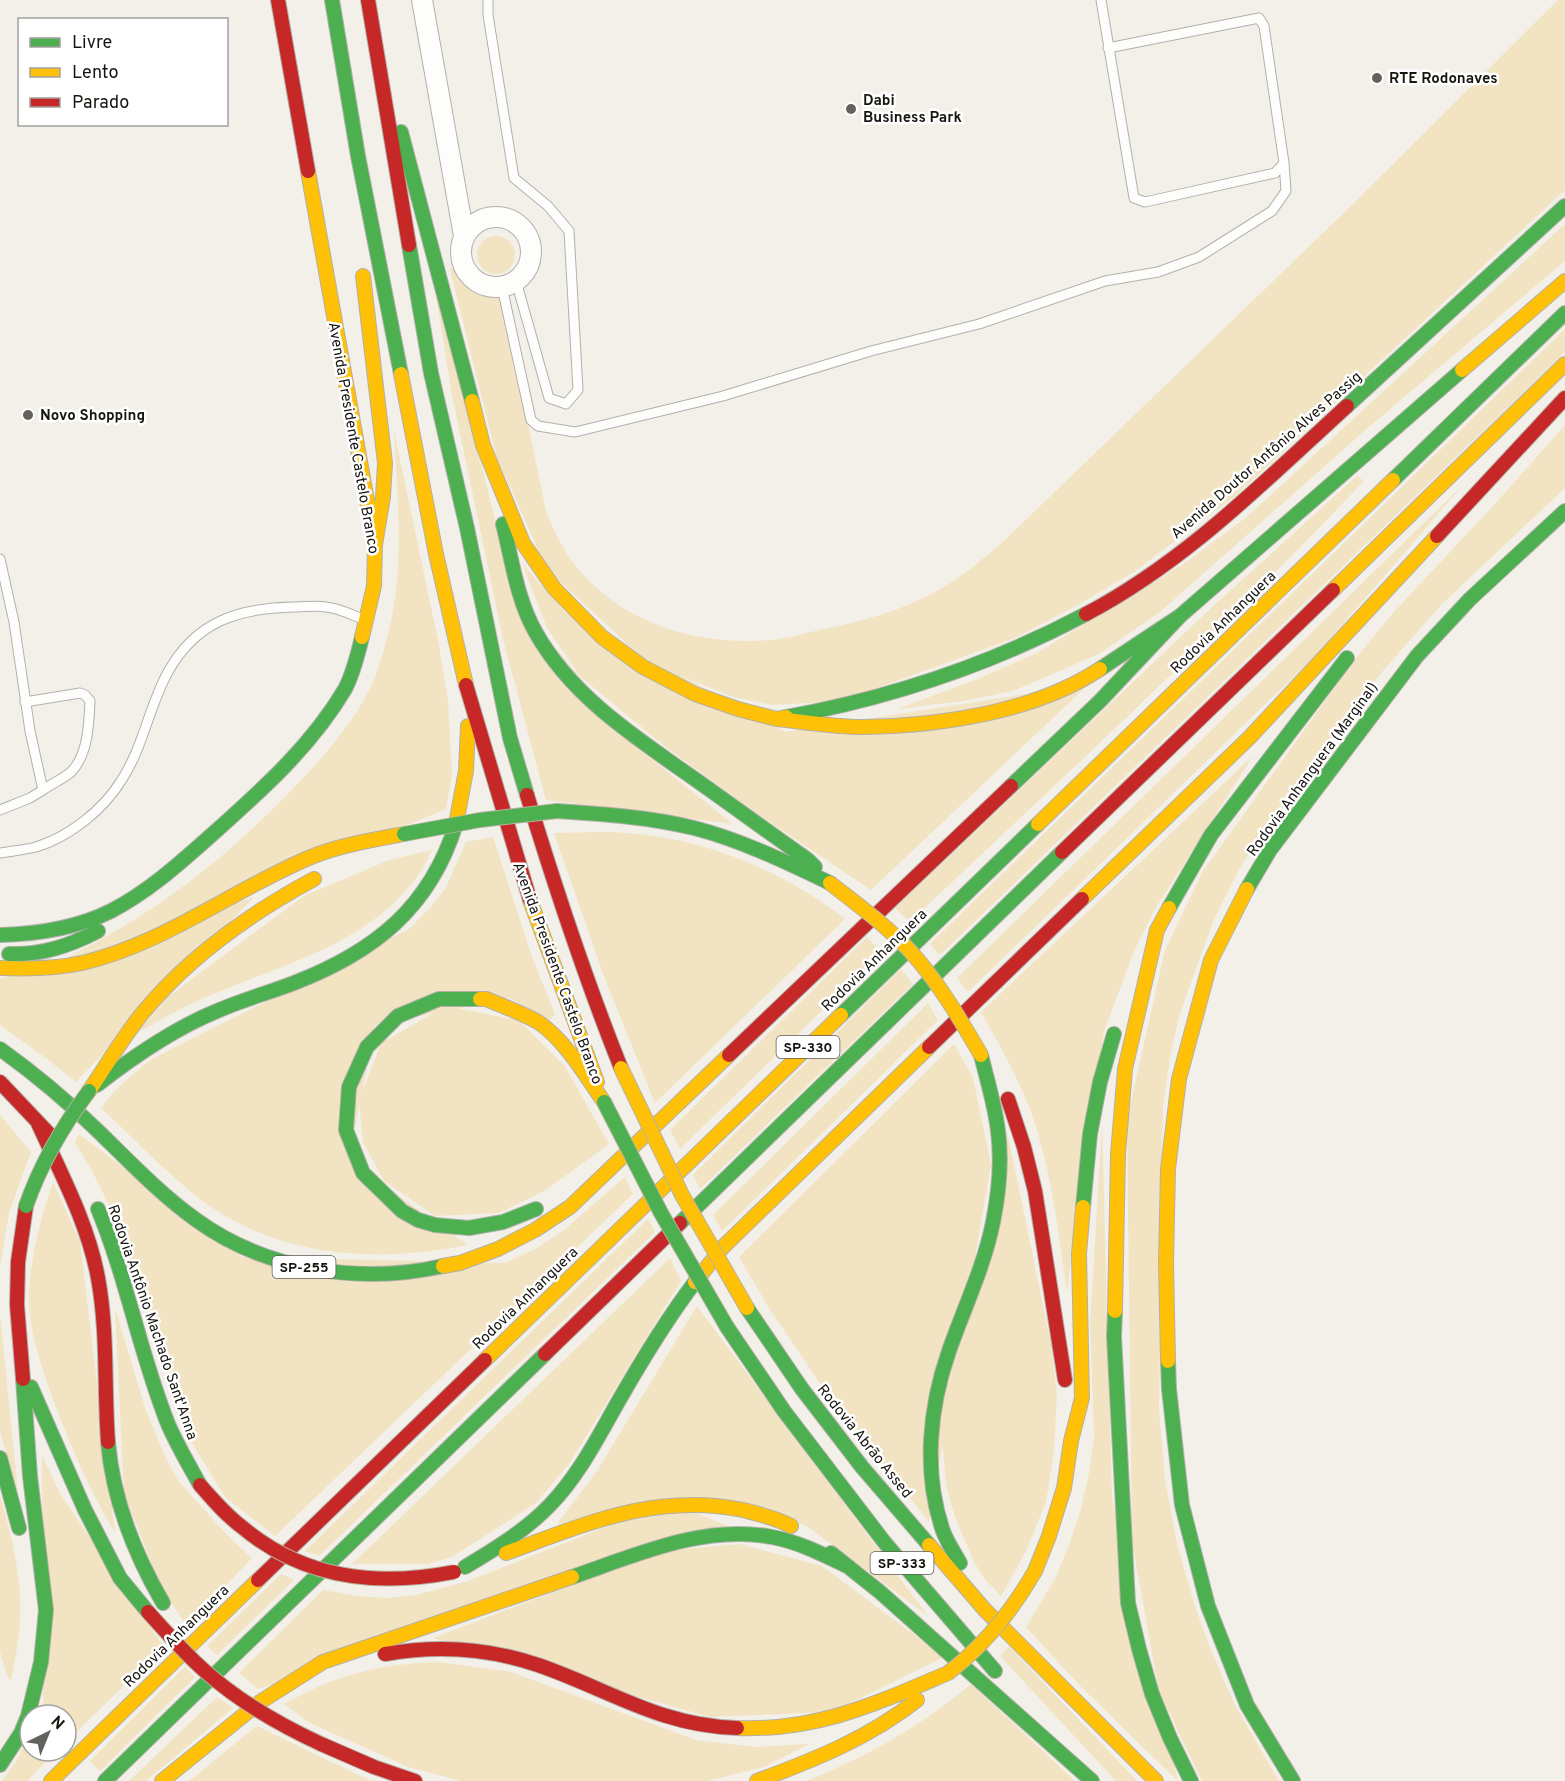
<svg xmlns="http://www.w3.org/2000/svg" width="1565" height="1781" font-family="Overpass,sans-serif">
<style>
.green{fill:#f2e4c2}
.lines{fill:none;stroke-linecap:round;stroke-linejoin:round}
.lane-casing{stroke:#b3b0ab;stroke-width:11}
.street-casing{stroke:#b3b0ab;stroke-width:22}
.fast-casing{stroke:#b3b0ab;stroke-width:16}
.slow-casing{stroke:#b3b0ab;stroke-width:16}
.jam-casing{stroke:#b3b0ab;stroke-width:16}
.lane{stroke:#fdfdfc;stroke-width:9}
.street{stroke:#fdfdfc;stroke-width:20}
.fast{stroke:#4caf50;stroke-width:14}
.slow{stroke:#ffc107;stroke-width:14}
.jam{stroke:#c62828;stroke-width:14}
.fast-bridge-casing{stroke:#b8b2a0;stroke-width:16;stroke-linecap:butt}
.slow-bridge-casing{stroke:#b8b2a0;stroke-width:16;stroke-linecap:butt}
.jam-bridge-casing{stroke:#b8b2a0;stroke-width:16;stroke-linecap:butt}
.fast-bridge{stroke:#4caf50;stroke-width:14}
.slow-bridge{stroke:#ffc107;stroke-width:14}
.jam-bridge{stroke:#c62828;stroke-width:14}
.poi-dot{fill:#63625c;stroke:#fff;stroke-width:2}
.labels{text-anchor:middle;stroke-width:5;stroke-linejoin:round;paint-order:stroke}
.shield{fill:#fff;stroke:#5c5b58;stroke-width:1.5}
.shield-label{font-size:14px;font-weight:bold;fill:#161510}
.poi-label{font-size:15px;font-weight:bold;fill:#161510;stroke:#fff;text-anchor:start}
.street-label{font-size:15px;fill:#161510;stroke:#fff}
</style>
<rect width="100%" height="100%" fill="#f3f0e9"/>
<path class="green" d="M1558,0H1565V190L1235,496L1134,572L1078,605L1015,638L841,701L773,705L733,697L645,661L546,568L496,455L450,269L461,267C471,283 482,290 500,295L507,320L546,512C554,530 562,548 574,564C622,624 696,646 770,640C786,639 803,634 819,630C859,622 899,612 935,592C961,578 983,559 1005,540L1352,205Z
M1565,224V261L1370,426L1160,612L1099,654L1013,691L963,701L897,709L975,680L1037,653L1185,563L1248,516Z
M477 255a19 19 0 1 1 38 0a19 19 0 1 1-38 0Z
M430,259L515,599L640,750L733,824L546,800L503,639L452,395Z
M1565,329V352L940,955L930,944Z
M1565,425V488L1441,605L1382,672L1298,780L1267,825L1241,866L1214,919L1179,1016L1170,1057L1163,1107L1159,1411L1165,1480L1177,1543L1192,1597L1209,1646L1235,1705L1279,1781H1202L1159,1691L1132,1542L1127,1120L1165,950L1203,871L1356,658L1392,614L1493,506Z
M394,431L439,645L448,701L452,775L446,809L150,931L69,956C155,914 221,862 288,794C319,762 350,728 371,687C379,669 384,649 389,630C405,566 397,496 394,431Z
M1357,476L1364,481C1219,634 1063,777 910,922L895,908L1209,610Z
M1464,484L1316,655L968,992L957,978Z
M522,563L566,613L785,732L1089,684L871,890L755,812L663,745L580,676L547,628Z
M1253,756L1155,909L1135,949L1104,1031L1067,1291C1058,1233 1052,1172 1032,1115C1019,1079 1000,1046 981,1012Z
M554,833C579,833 604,831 628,833C706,839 784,871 845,919L655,1103L605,979Z
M493,837L532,957L555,1014L549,1021L510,998L375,1025L349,1160L468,1245C370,1264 272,1258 191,1192C160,1166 131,1136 101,1108C115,1088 133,1074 152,1059L409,929L430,908L445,889L466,842Z
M432,850C428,858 424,867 419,874C370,944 283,964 209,996C184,1006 160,1020 136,1034L169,996L304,896L389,860Z
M254,897L76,1082L47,1059L0,1025V979Z
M867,937L882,952L680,1149L670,1130Z
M901,969L913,984L700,1189L693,1175Z
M928,1003L938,1020L722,1231L713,1215Z
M446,1006L518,1020L564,1065L609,1144L546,1190L499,1213L435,1216L384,1181L363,1142L359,1101L381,1043Z
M954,1044L973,1078L991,1165L929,1522L819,1382L767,1305L739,1257Z
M0,1115L31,1152L9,1213L0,1267Z
M1102,1124L1112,1498L1178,1781L1082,1688L1026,1627L1056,1577L1069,1545L1081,1509L1089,1473L1094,1437L1090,1325Z
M1007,1131L1051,1344L1057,1395L1054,1451L1046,1502L1026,1551L1001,1596L984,1578L974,1562L955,1517L946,1484L941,1428Z
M79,1134L242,1257L505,1263L537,1248L564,1230L625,1177L633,1194L275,1536L225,1497L183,1428L120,1227L91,1169L75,1142Z
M53,1182L80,1242L115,1533C88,1487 67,1439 49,1388C39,1359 29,1329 29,1298C30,1260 40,1218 53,1182Z
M648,1219L655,1232L319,1556L305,1551Z
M670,1258L681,1281L569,1464L536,1503L452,1557L428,1564H352Z
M697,1306L928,1616L811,1529L791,1518L764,1507L557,1524L597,1471Z
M115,1308L145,1408L167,1461L180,1483L231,1539L252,1558L187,1626L161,1588L124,1493Z
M0,1314L18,1493L0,1432Z
M42,1455L59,1492L164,1647L68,1740L66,1738V1715H43Z
M0,1496C12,1535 22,1579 20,1620C19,1640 15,1660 11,1680L8,1678L0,1652Z
M689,1510L734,1529L258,1689L239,1673L323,1590L358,1596L387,1598L416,1595L465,1582L616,1523Z
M740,1544L822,1566L944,1657L832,1712L710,1717L433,1638L661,1551Z
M281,1574L294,1580L217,1655L207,1646Z
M1009,1646L1137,1781H1116L1000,1656Z
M438,1662L511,1672L696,1740L756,1747L809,1744L764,1767L707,1781H461L408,1767L310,1723L284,1704C336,1675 378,1664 438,1662Z
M185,1667L195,1677L100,1771L90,1761Z
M971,1684L1075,1781H806C867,1757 921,1726 971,1684Z
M217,1697L233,1708L146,1781H129Z
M257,1726L371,1781H189Z
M30,1734V1751H56L27,1781H2L17,1760Z"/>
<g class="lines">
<g class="lane-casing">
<path id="lane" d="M488,0V15L514,178L548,206L569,231L578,390L566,404L549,398L516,281
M1101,0L1134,198L1145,202L1275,173L1284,163L1264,26L1259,18L1108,48
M502,287L531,420L538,426L575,432L723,396L871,351L979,324L1105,281L1158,272L1199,257L1272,211L1286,191L1284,163
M0,559L14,622L30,731L43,790L30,798L0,810
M25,702L80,693L85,695L90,701C89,724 88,755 71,772C63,779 51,784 43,790
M0,853C12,851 24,850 36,847C69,837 103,810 121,781C143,748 149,706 168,672C196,621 239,608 294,607C304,607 316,605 326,607C339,608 352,615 365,620"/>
</g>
<g class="street-casing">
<path id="street" d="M422,0L464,236
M461 252a35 35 0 1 1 70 0a35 35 0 1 1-70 0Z"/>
</g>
<g class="fast-casing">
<path id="fast" d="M332,0L358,156L401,374
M401,132L472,401
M409,245L431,373L467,528L510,738L527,795
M1347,406L1565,206
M1393,480L1565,313
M503,524C512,560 517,600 536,633C571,695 632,735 689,775C729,803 768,832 808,860L815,867
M1100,669L1180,616L1462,370
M786,717C890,698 992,664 1086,614
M1011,786L1100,701L1180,616
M557,811C603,814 649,817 694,828C741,840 786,862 830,883
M1247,889L1270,850L1417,656L1470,599L1565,511
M1169,908L1211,835L1347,658
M0,935C38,934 77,928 111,911C151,890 182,861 216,831C264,788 312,745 345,689C353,674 358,654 362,637
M9,954C42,955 69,946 98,931
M480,999H439L398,1016L367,1047L349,1087L346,1130L363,1173L402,1211L418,1220L435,1225L469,1228L503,1222L536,1209
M841,1015L1038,824
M0,1049C35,1074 67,1101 98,1131C129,1161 160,1194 195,1219C264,1270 360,1285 443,1266
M97,1085C134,1056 173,1029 217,1011C242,1000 268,993 294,983C374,952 430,908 456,824
M1083,1207L1090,1134L1100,1082L1114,1034
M98,1209C127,1279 140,1354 168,1424C177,1445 189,1465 200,1485
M680,1223L1062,852
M747,1308L802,1389L862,1467L929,1545
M1115,1311L1114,1336L1128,1603L1139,1649L1152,1694L1170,1738L1191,1781
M727,1327L784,1411L885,1543L995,1671
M1168,1361L1169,1389L1182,1505L1208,1606L1247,1705L1293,1781
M31,1387L85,1510L120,1578L148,1612
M108,1442C113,1501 134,1553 163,1603
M0,1458L19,1528
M831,1553L880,1592L1092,1781
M960,1563C954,1552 947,1542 943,1531C923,1473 929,1408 949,1351C964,1308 984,1267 993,1222C999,1192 1002,1161 998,1131C995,1105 987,1080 981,1055
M465,1567C495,1549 526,1530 550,1505C579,1475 598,1437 618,1402C642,1360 666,1320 695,1282
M572,1577C636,1555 704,1524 772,1537C799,1542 824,1555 849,1567
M0,1765L21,1733L28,1716L41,1662L46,1610L30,1476L23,1379
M105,1781L545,1354"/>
</g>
<g class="slow-casing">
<path id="slow" d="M308,171L375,545L374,586L362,637
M363,276L385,463L383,497L375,545
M1462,370L1565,281
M401,374L436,554L466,685
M472,401L483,445L523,543L554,588L602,637L643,667L695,694L738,709L777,719L786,717
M1333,590L1565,364
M777,719C805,722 835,727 863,727C940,726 1035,712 1100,669
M456,824L466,771L468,726
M1038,824L1393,480
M1082,899L1250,737L1437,536
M530,900L597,1082
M0,968C28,969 55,969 82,963C164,944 234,889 311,857C340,845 373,840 404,834
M480,999H486C503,1006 522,1013 538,1022C566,1041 585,1075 604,1102
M89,1091C106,1066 122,1039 141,1015C188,957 249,914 314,879
M443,1266L460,1263L498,1249L535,1230L570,1207L729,1055
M695,1282L723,1247L929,1047
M1115,1311L1118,1154L1125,1069L1157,930L1169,908
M485,1360L841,1015
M1168,1361L1166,1262L1168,1169L1179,1079L1211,960L1247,889
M929,1545L985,1610L1156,1781
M506,1553C586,1524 656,1492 743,1510C759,1514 776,1518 791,1526
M1035,1571L1049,1536L1064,1488L1071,1441L1082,1398L1079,1254L1083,1207
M737,1728C818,1731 875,1704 948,1673
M51,1781L258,1580
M162,1781L260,1702L323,1662L572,1577
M757,1781C814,1760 869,1738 917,1700"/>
</g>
<g class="jam-casing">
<path id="jam" d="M278,0L308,171
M368,0L409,245
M1437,536L1565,398
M1086,614C1185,562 1265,481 1347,406
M466,685L530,900
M527,795C555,887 585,978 621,1068
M1062,852L1333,590
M929,1047L1082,899
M729,1055L1011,786
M0,1082L53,1138
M1008,1099L1024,1147L1035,1191L1065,1380
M37,1121C60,1172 88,1223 98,1278C108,1332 104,1388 108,1442
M545,1354L680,1223
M23,1379L17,1305L18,1262L26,1206
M258,1580L485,1360
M385,1654C436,1645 488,1648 538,1665C608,1689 660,1726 737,1728
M321,1744L374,1767L415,1781"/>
</g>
<use href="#lane" class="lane"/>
<use href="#street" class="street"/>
<use href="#fast" class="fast"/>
<use href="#slow" class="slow"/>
<use href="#jam" class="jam"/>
<g class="fast-bridge-casing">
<path id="fast-bridge" d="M404,834L480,820L557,811
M604,1102L661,1213L727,1327
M26,1206C41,1163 62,1127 89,1091"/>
</g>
<g class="slow-bridge-casing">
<path id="slow-bridge" d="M830,883C858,905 887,926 911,952C939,983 960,1019 981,1055
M621,1068L682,1195L747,1308
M948,1673C985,1645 1012,1611 1035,1571"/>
</g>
<g class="jam-bridge-casing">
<path id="jam-bridge" d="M200,1485C213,1500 226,1515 242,1527C304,1579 377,1587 454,1572
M148,1612C167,1633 185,1654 206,1672C241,1703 280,1725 321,1744"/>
</g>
<use href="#fast-bridge" class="fast-bridge"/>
<use href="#slow-bridge" class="slow-bridge"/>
<use href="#jam-bridge" class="jam-bridge"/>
</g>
<g class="poi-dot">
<circle cx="1377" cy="78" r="6"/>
<circle cx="851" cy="109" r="6"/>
<circle cx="28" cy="415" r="6"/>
</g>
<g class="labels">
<g class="shield">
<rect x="776.5" y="1036" width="63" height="22" rx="4.5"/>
<rect x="272.5" y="1256" width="63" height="22" rx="4.5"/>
<rect x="870.5" y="1552" width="63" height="22" rx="4.5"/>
</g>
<g class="shield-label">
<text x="808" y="1052">SP-330</text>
<text x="304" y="1272">SP-255</text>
<text x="902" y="1568">SP-333</text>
</g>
<g class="poi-label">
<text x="1389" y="83">RTE Rodonaves</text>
<text x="863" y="105">Dabi<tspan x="863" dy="17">Business Park</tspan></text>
<text x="40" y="420">Novo Shopping</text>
</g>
<g class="street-label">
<text transform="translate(354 438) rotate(80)" y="5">Avenida Presidente Castelo Branco</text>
<text transform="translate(1266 455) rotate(-41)" y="5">Avenida Doutor Antônio Alves Passig</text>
<text transform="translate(1223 622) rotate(-44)" y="5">Rodovia Anhanguera</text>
<text transform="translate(1312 769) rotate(-54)" y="5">Rodovia Anhanguera (Marginal)</text>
<text transform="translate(874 960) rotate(-44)" y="5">Rodovia Anhanguera</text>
<text transform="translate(558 973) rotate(70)" y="5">Avenida Presidente Castelo Branco</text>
<text transform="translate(525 1298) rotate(-44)" y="5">Rodovia Anhanguera</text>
<text transform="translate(153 1322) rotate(71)" y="5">Rodovia Antônio Machado Sant'Anna</text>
<text transform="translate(865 1441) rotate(51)" y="5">Rodovia Abrão Assed</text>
<text transform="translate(176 1636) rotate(-44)" y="5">Rodovia Anhanguera</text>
</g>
</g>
<rect x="18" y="18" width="210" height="108" fill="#ffffff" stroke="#a2a19f" stroke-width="1.5"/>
<rect x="30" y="38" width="30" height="9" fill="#4caf50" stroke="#a2a19f" stroke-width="1.5"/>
<text x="72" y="48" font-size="18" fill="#161510">Livre</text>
<rect x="30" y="68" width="30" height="9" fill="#ffc107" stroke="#a2a19f" stroke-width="1.5"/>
<text x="72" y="78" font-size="18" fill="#161510">Lento</text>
<rect x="30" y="98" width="30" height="9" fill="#c62828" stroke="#a2a19f" stroke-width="1.5"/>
<text x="72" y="108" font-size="18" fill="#161510">Parado</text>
<g transform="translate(48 1733) rotate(43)"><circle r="28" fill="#ffffff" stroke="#a2a19f" stroke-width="1.5"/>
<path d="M0-4.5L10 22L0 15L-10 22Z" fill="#63625c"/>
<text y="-9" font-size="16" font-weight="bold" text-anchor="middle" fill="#161510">N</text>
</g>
</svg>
